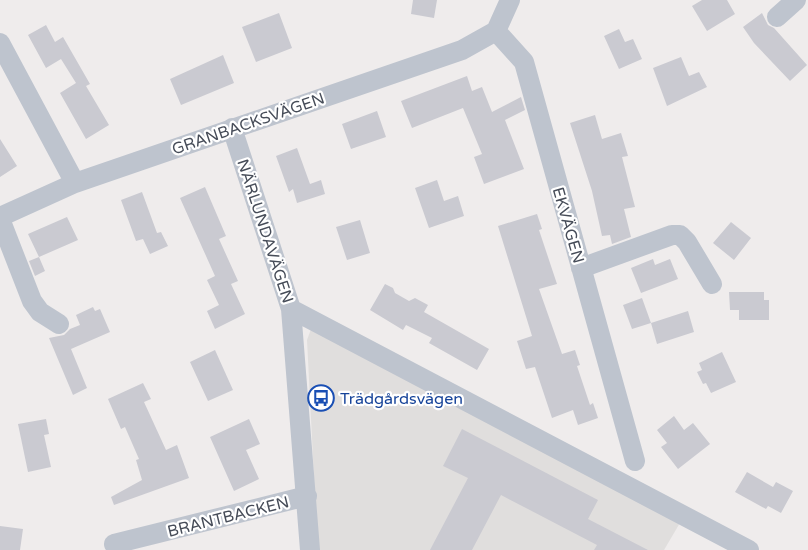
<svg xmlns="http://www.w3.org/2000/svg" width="808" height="550" font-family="'Varela Round',sans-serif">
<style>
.education{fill:#e0dedd}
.building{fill:#cacad1}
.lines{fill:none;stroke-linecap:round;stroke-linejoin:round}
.minor{stroke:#bec4ce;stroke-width:20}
.labels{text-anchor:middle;stroke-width:4.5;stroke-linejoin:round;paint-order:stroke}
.street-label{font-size:16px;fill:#464c58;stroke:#fff}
.transit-label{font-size:16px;fill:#164399;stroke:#fff;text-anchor:start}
</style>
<rect width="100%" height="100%" fill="#efecec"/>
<path class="education" d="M314,321L684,516L664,550H316L317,537L307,340Z"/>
<path class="building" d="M413,0H437L434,18L411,14Z
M702,0H727L735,14L707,31L692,6Z
M279,13L292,48L256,62L242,27Z
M762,13L768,25L774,28L807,65L790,81L754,43L743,27Z
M46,25L55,42L63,37L90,84L86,86L109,125L86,139L60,93L76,83L61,59L46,68L28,35Z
M619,29L625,42L633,39L642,59L619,69L604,36Z
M223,55L234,83L181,105L170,79Z
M681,57L689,76L699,72L707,87L667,106L653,68Z
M467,76L472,91L482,87L492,112L521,97L525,110L505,120L524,169L484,184L474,157L482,154L463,108L412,128L401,101Z
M377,111L386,137L351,149L342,124Z
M595,115L602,139L621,133L628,156L622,157L635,207L624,209L631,237L612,244L610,235L602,236L592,191L570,123Z
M0,139L17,166L0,177Z
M297,148L310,184L321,180L325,194L297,203L293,189L289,192L276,156Z
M437,180L444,201L458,196L464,216L429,228L415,188Z
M205,187L226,236L219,239L238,281L231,284L245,314L215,329L207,311L219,305L207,280L215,276L180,198Z
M142,192L157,233L161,232L168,246L150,254L143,239L136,241L121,200Z
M537,214L542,229L539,230L557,284L539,289L562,354L575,350L580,365L577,366L590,405L593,403L598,418L578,425L573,410L552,418L535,367L526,369L517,341L532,336L498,226Z
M67,217L78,240L39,257L28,234Z
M360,220L370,253L347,260L336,227Z
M731,222L751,238L734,260L713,243Z
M39,257L45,271L35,276L29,261Z
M653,259L655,265L670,259L678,279L641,293L631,268Z
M385,284L393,288L395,293L409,301L415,298L428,305L424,312L489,349L477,370L429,343L432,338L406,325L403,330L370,310Z
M729,292H764V300H769V320H739V310H730Z
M642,298L651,323L632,329L623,305Z
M93,307L95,311L100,309L110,332L71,349L87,388L73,395L49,338L64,335L70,329L80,325L76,315Z
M688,311L694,332L657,344L651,323Z
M215,350L233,390L208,401L190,362Z
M722,352L736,382L711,393L706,383L703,384L697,372L702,370L699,363Z
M143,383L151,399L144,402L166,450L177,445L189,478L114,505L111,497L142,480L136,460L139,459L125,427L121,429L108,399Z
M674,416L684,430L693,423L710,444L678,469L661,447L667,443L657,430Z
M46,419L49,434L44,435L51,467L28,472L18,424Z
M249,419L260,444L246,450L259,479L234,491L210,437Z
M462,429L598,500L588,519L648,550H594L597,545L501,495L472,550H430L468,478L443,466Z
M747,472L773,487L776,482L793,491L781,513L768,506L766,509L735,492Z
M0,526L23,529L20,550H0Z"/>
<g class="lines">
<path class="minor" d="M777,17L796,0
M496,31L524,62L635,461
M496,31L510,0
M0,43L75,183
M232,128L291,309L310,550
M0,217L75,183L462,50L496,31
M0,219L32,301L40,312L59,324
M581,268L672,235H680L687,242L712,284
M291,309L749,550
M114,544L307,496"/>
</g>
<defs>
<g id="bus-ring" transform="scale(1.35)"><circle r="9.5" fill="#fff" stroke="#1a4fb4" stroke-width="1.5"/><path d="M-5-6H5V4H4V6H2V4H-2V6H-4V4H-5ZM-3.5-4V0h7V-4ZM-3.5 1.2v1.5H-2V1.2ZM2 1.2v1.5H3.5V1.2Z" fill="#1a4fb4"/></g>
</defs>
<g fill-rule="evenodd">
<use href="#bus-ring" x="321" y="398"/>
</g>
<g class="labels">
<g class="street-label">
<text transform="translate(248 123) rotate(-19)" y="6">GRANBACKSVÄGEN</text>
<text transform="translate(569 225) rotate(74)" y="6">EKVÄGEN</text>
<text transform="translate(266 231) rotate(72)" y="6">NÄRLUNDAVÄGEN</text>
<text transform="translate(228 516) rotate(-14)" y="6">BRANTBACKEN</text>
</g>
<g class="transit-label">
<text x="340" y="404">Trädgårdsvägen</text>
</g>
</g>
</svg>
